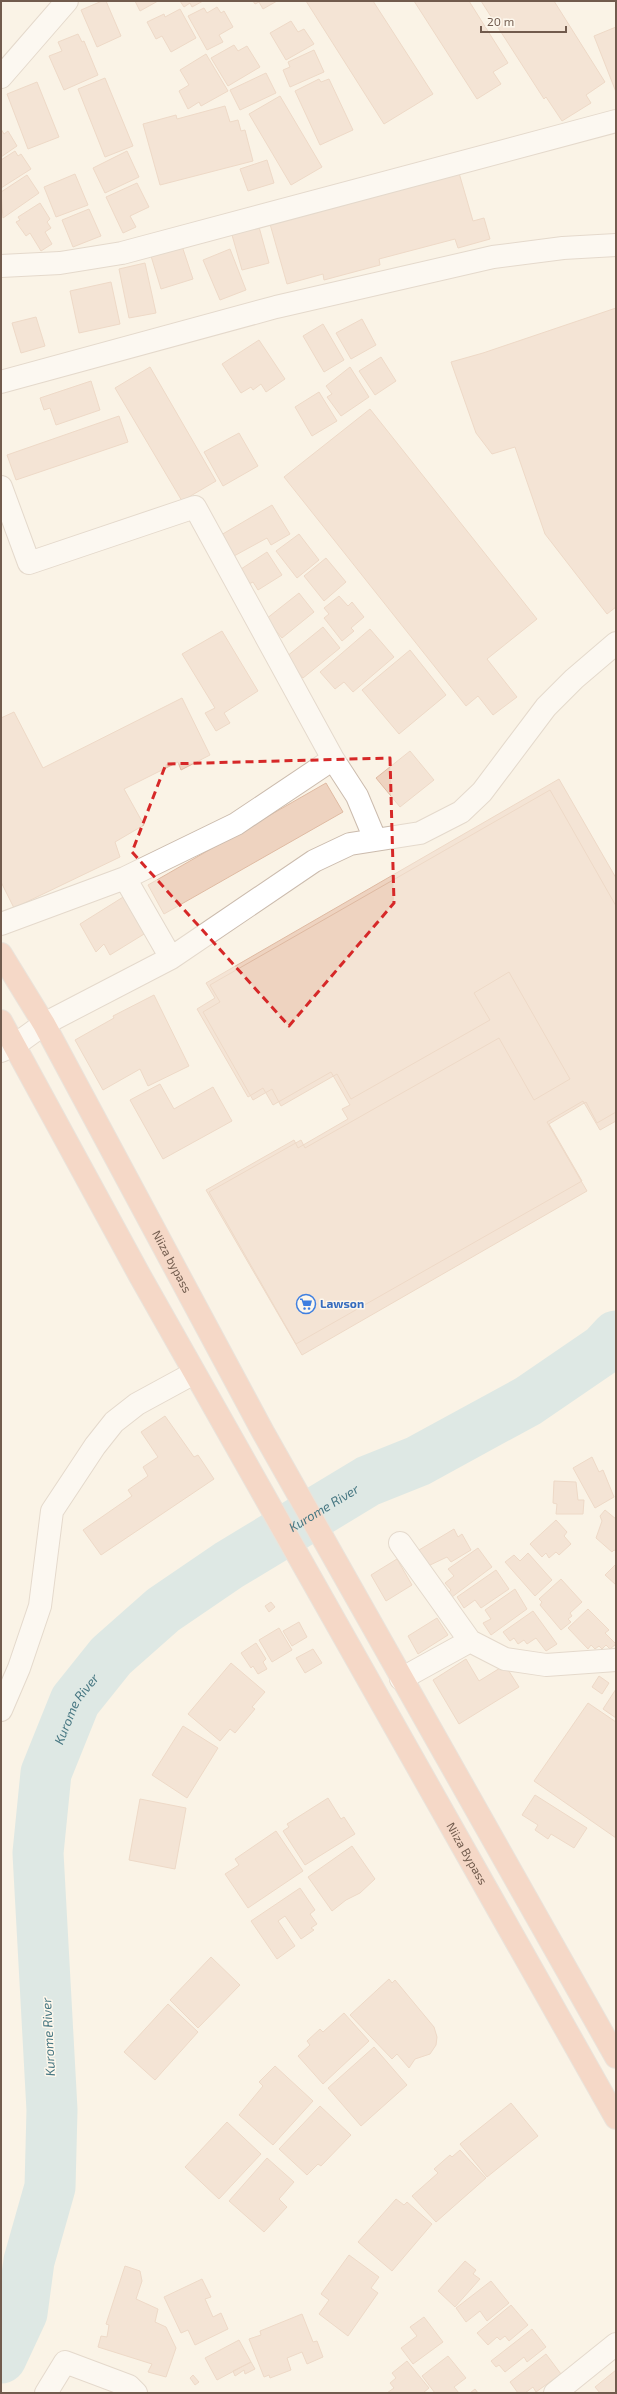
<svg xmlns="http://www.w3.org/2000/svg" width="617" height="2394" font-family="'Exo 2',sans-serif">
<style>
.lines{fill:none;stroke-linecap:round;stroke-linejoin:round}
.river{stroke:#bcdce2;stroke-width:51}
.building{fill:#eed3c0;stroke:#dfbaa2}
.minor-casing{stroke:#cbbbad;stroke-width:24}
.highway-casing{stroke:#d7d1cd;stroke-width:24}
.minor{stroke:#fff;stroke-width:22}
.highway{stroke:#efb8a2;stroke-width:22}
.marked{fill:none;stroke:#d62828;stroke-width:3;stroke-dasharray:8 5;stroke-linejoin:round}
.labels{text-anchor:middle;stroke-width:3;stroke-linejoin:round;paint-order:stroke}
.street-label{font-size:12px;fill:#715b4d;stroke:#fdf7ec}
.shop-label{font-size:12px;font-weight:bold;fill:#366cbe;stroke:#fdf7ec;text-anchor:start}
.water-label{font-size:13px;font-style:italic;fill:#487883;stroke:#fdf7ec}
</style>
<rect width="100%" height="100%" fill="#faf3e6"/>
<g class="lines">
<path class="river" id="s1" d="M1,2358L22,2313L29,2261L50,2187L52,2110L38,1853L46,1773L75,1701L111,1656L163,1610L229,1565L368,1481L418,1461L528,1401L604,1349L616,1336"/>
</g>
<path class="building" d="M102,1H106L121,36L97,47L81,10Z
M135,1H158L140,11Z
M180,1H203L192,7L190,3L184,7Z
M253,1H277L263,9L259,2L255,4Z
M306,1H373L433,94L384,124Z
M414,1H469L508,63L493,72L501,84L477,99Z
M481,1H554L605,82L586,95L591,103L562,121L546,97L544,99Z
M217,7L221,13L224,11L233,27L219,35L223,42L207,50L188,16L204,8L207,13Z
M180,9L196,38L171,52L162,36L156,39L147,22L164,14L165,17Z
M291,21L298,32L304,29L314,44L286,60L270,33Z
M616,27V92L594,36Z
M78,34L82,42L84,41L98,75L64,90L49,56L62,51L58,42Z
M234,45L238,51L247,46L260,67L228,86L211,58Z
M314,50L324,72L290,87L283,70L290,67L288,62Z
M206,54L228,91L201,106L199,102L188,109L179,91L189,85L180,70Z
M266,73L276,93L240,110L230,90Z
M105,78L133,146L105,157L78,89Z
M319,79L321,82L329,79L353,130L320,145L295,91Z
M37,82L59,137L28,149L7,94Z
M280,96L322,167L291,185L249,114Z
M225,106L230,122L238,120L241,131L245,130L253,161L160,185L143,124L176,115L177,119Z
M1,129L4,134L8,131L17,146L1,157Z
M15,151L18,156L21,154L31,169L1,188V160Z
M127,151L139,177L105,193L93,168Z
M267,160L274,183L248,191L240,169Z
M459,173L473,221L484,218L490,239L458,248L455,239L379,259L380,265L324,280L323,274L287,284L270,224Z
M75,174L88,205L56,217L44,187Z
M27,175L39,193L3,218L1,192Z
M137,183L149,207L130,216L136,227L123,233L106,197Z
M40,203L50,219L47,222L51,228L45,232L52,244L41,251L30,233L26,236L16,222L20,220L18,217Z
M89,209L101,236L73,247L62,220Z
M259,227L269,263L242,270L232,235Z
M182,246L193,279L161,289L151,256Z
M230,249L246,290L220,300L203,260Z
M145,263L156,313L129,318L119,269Z
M111,282L120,324L79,333L70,291Z
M616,308V607L607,614L545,534L515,447L492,454L476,433L451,362L483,353Z
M36,317L45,346L21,353L12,323Z
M362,319L376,345L351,359L336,333Z
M323,324L344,360L324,372L303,336Z
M259,340L285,379L266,392L261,384L253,390L251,387L241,393L222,364Z
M381,357L396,381L375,395L359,371Z
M150,367L216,481L182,501L115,388Z
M350,367L369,397L341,416L327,397L332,394L326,386Z
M91,381L100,410L56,425L50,408L44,410L40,398Z
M319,392L337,421L312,436L295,407Z
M370,409L537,619L487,659L517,697L493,715L478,696L466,706L284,477Z
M119,416L128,442L16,480L7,455Z
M239,433L258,466L223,486L204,452Z
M272,505L290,534L271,545L267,538L234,556L221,535Z
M299,534L319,560L297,578L276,551Z
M267,552L282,575L258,590L253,582L247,585L238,571Z
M326,558L346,582L324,601L304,576Z
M299,593L314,612L282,638L266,619Z
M339,596L348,606L352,602L364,617L351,628L354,631L342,641L324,618L329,614L324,608Z
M323,627L340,648L303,678L286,657Z
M370,629L394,657L353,692L344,682L335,689L320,672Z
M222,631L258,691L224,713L230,723L216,731L205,713L215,708L182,654Z
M410,650L446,695L399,734L362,690Z
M182,698L210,755L181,770L178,762L124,789L144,825L115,842L120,857L14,908L1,882V718L14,712L43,768Z
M410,751L434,780L400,807L376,778Z
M559,779L616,878V1121L600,1130L583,1101L547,1122L587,1191L302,1355L206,1190L294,1140L298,1148L348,1119L342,1109L350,1105L331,1072L273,1105L263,1088L248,1097L197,1009L215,998L206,983Z
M326,783L343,812L164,914L148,885Z
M550,790L616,906V1112L597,1123L586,1102L549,1124L582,1181L296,1344L209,1192L301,1140L305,1148L499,1038L534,1100L570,1079L509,972L474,993L490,1020L351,1099L337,1074L281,1106L272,1089L253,1100L203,1012L220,1002L210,985Z
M128,894L149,931L110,955L104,944L96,952L80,924Z
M154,995L189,1066L148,1086L140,1069L103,1090L75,1040L114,1018L113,1016Z
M160,1084L174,1109L213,1087L232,1121L163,1159L130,1100Z
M165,1416L194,1457L198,1455L214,1479L101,1555L83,1530L132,1496L128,1490L148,1476L143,1467L158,1457L141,1432Z
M592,1457L599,1472L603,1470L614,1497L595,1508L573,1468Z
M554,1481L576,1482L578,1500H584L583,1514H556L557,1504L553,1503Z
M605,1510L616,1519V1551L614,1550L612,1552L596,1538L602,1521L600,1516Z
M556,1520L567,1532L564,1536L571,1544L559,1555L556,1552L549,1558L546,1553L542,1557L530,1544Z
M454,1529L458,1537L462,1534L471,1550L451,1562L447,1557L428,1566L419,1550Z
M478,1548L492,1567L452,1597L448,1593L451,1590L445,1583L454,1576L448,1569Z
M528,1553L552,1580L535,1596L505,1562L514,1555L520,1561Z
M397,1559L412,1585L386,1601L371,1575Z
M616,1564V1585L605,1575Z
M496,1570L509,1589L481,1608L475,1600L464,1608L457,1597Z
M561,1579L582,1602L570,1613L572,1616L568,1619L571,1622L561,1630L540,1605L542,1602L539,1599Z
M515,1589L527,1609L491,1635L483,1623L491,1619L485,1610Z
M271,1602L275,1607L269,1612L265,1606Z
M588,1609L609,1630L605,1633L616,1644L610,1649L606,1645L602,1649L599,1646L595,1649L591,1645L588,1649L568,1628Z
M533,1611L557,1644L546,1651L536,1638L527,1644L524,1640L518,1644L514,1638L510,1641L503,1632Z
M437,1618L448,1635L418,1654L408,1636Z
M299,1622L307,1637L292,1646L283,1631Z
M279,1628L292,1650L272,1662L259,1640Z
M256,1643L266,1659L263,1662L267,1669L258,1674L253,1666L251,1668L241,1653Z
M313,1649L322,1663L305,1673L296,1658Z
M466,1659L479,1681L505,1665L519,1687L459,1724L433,1680Z
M231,1663L265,1692L252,1707L255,1709L235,1733L230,1729L220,1741L188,1714Z
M599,1676L609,1683L602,1694L592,1687Z
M616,1689V1718L603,1709Z
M588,1703L616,1722V1838L534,1781Z
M183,1726L218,1748L187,1798L152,1775Z
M535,1795L587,1828L574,1848L551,1834L548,1839L535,1830L538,1825L522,1815Z
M328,1798L341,1819L344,1817L355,1834L305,1865L283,1831L289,1827L287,1824Z
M140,1799L186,1808L175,1869L129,1860Z
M276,1831L303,1871L248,1908L225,1874L239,1865L235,1859Z
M352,1846L375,1879L360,1893L346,1900L332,1911L308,1877Z
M300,1888L315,1910L310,1914L317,1924L311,1928L314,1930L301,1939L285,1916L278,1921L295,1946L277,1959L251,1921Z
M211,1957L240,1985L198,2028L170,2000Z
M389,1979L392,1983L395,1980L434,2027L437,2037L436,2045L430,2054L415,2059L409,2068L397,2054L392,2059L350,2015Z
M168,2004L198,2032L155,2080L124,2052Z
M344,2013L369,2041L323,2084L298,2056L310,2045L307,2041L320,2029L323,2032Z
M374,2047L407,2085L361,2126L328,2088Z
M275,2066L313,2101L273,2145L239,2115L263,2086L259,2082Z
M511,2103L538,2136L487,2177L460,2144Z
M320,2106L351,2135L321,2166L318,2164L307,2175L279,2149Z
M227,2122L261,2154L219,2199L185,2167Z
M460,2150L486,2178L436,2222L412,2196L438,2173L434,2169L450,2155L452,2157Z
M267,2158L294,2182L279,2199L287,2207L264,2232L229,2201Z
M396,2199L404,2205L407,2202L432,2224L392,2271L358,2242Z
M349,2255L379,2277L371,2288L378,2293L348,2336L319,2314L329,2300L321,2294Z
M465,2261L476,2270L473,2274L480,2279L455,2307L438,2291Z
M125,2266L140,2271L142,2281L136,2299L158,2309L155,2322L166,2327L176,2348L166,2377L148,2372L152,2364L98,2347L101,2336L107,2337L109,2325L106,2324Z
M202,2279L211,2297L205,2299L213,2317L221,2313L228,2329L195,2345L188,2330L181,2333L164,2297Z
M491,2281L509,2303L487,2321L480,2311L466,2322L456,2308Z
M511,2305L528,2325L509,2341L505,2336L500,2340L497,2337L488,2345L477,2333Z
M302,2314L313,2342L317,2341L323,2357L307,2364L302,2352L287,2358L291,2370L270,2378L269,2375L264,2377L249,2339L261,2335L260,2331Z
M424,2317L443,2342L413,2364L401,2348L417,2336L410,2327Z
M532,2329L546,2347L527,2362L524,2357L505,2372L499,2365L496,2367L491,2361Z
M239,2340L251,2362L217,2380L205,2358Z
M546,2354L561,2374L536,2392L533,2387L525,2393H518L510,2382Z
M448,2356L466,2378L454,2387L459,2393H435L422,2376Z
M407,2361L429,2388L423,2393H387L394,2388L390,2383L396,2378L392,2373Z
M251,2362L255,2369L245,2374L244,2370L235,2376L233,2371Z
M616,2370V2393H600L595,2387Z
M193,2375L199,2382L195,2385L190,2378Z
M475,2389L478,2393H470Z"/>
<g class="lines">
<g class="minor-casing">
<path id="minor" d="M1,77L67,1
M1,266L60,263L122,253L616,121
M1,382L276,307L493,257L563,248L616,245
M1,487L29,563L195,507L333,759L357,796L375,839
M125,878L171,958
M1,924L125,878L236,824L333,759
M1,1051L15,1045L44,1024L171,958L314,861L350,844L420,833L461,812L482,792L546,707L574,679L616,643
M400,1543L470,1641
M401,1679L470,1641L505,1659L546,1665L616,1660
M1,1710L19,1668L40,1606L52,1511L95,1446L114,1422L137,1404L194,1373
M46,2393L65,2362L129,2386L136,2393
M555,2393L616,2344"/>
</g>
<g class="highway-casing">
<g id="highway">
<path id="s2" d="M1,954L44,1024L263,1432L616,2057"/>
<path id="s3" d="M1,1021L140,1276L616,2118"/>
</g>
</g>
<use href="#minor" class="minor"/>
<use href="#highway" class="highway"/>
</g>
<path d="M0 0H617V2394H0ZM390,758L394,903L289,1026L132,852L166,764Z" fill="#faf3e6" fill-opacity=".55" fill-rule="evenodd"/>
<path class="marked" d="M390,758L394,903L289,1026L132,852L166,764Z"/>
<defs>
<g id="supermarket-ring" transform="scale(1)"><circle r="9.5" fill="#fdf7ec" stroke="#3f7fe0" stroke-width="1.5"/><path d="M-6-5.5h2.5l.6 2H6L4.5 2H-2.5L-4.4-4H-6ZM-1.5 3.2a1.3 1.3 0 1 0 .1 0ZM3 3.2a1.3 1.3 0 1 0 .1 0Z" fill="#3f7fe0"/></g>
</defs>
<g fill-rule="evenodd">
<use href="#supermarket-ring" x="306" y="1304"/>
</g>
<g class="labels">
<g class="street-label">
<text dy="4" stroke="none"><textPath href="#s2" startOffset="352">Niiza bypass</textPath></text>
<text dy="4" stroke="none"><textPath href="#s3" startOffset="954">Niiza Bypass</textPath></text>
</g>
<g class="shop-label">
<text x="320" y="1308">Lawson</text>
</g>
<g class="water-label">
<text dy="5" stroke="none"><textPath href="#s1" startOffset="989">Kurome River</textPath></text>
<text dy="5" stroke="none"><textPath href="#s1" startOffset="665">Kurome River</textPath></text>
<text transform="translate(48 2037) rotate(-93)" y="5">Kurome River</text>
</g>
</g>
<rect width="617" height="2394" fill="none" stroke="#715b4d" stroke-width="4"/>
<path d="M481 26v6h85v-6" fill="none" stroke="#715b4d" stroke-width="2"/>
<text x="487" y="26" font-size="12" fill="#715b4d" stroke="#fdf7ec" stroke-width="3" paint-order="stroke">20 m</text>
</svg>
